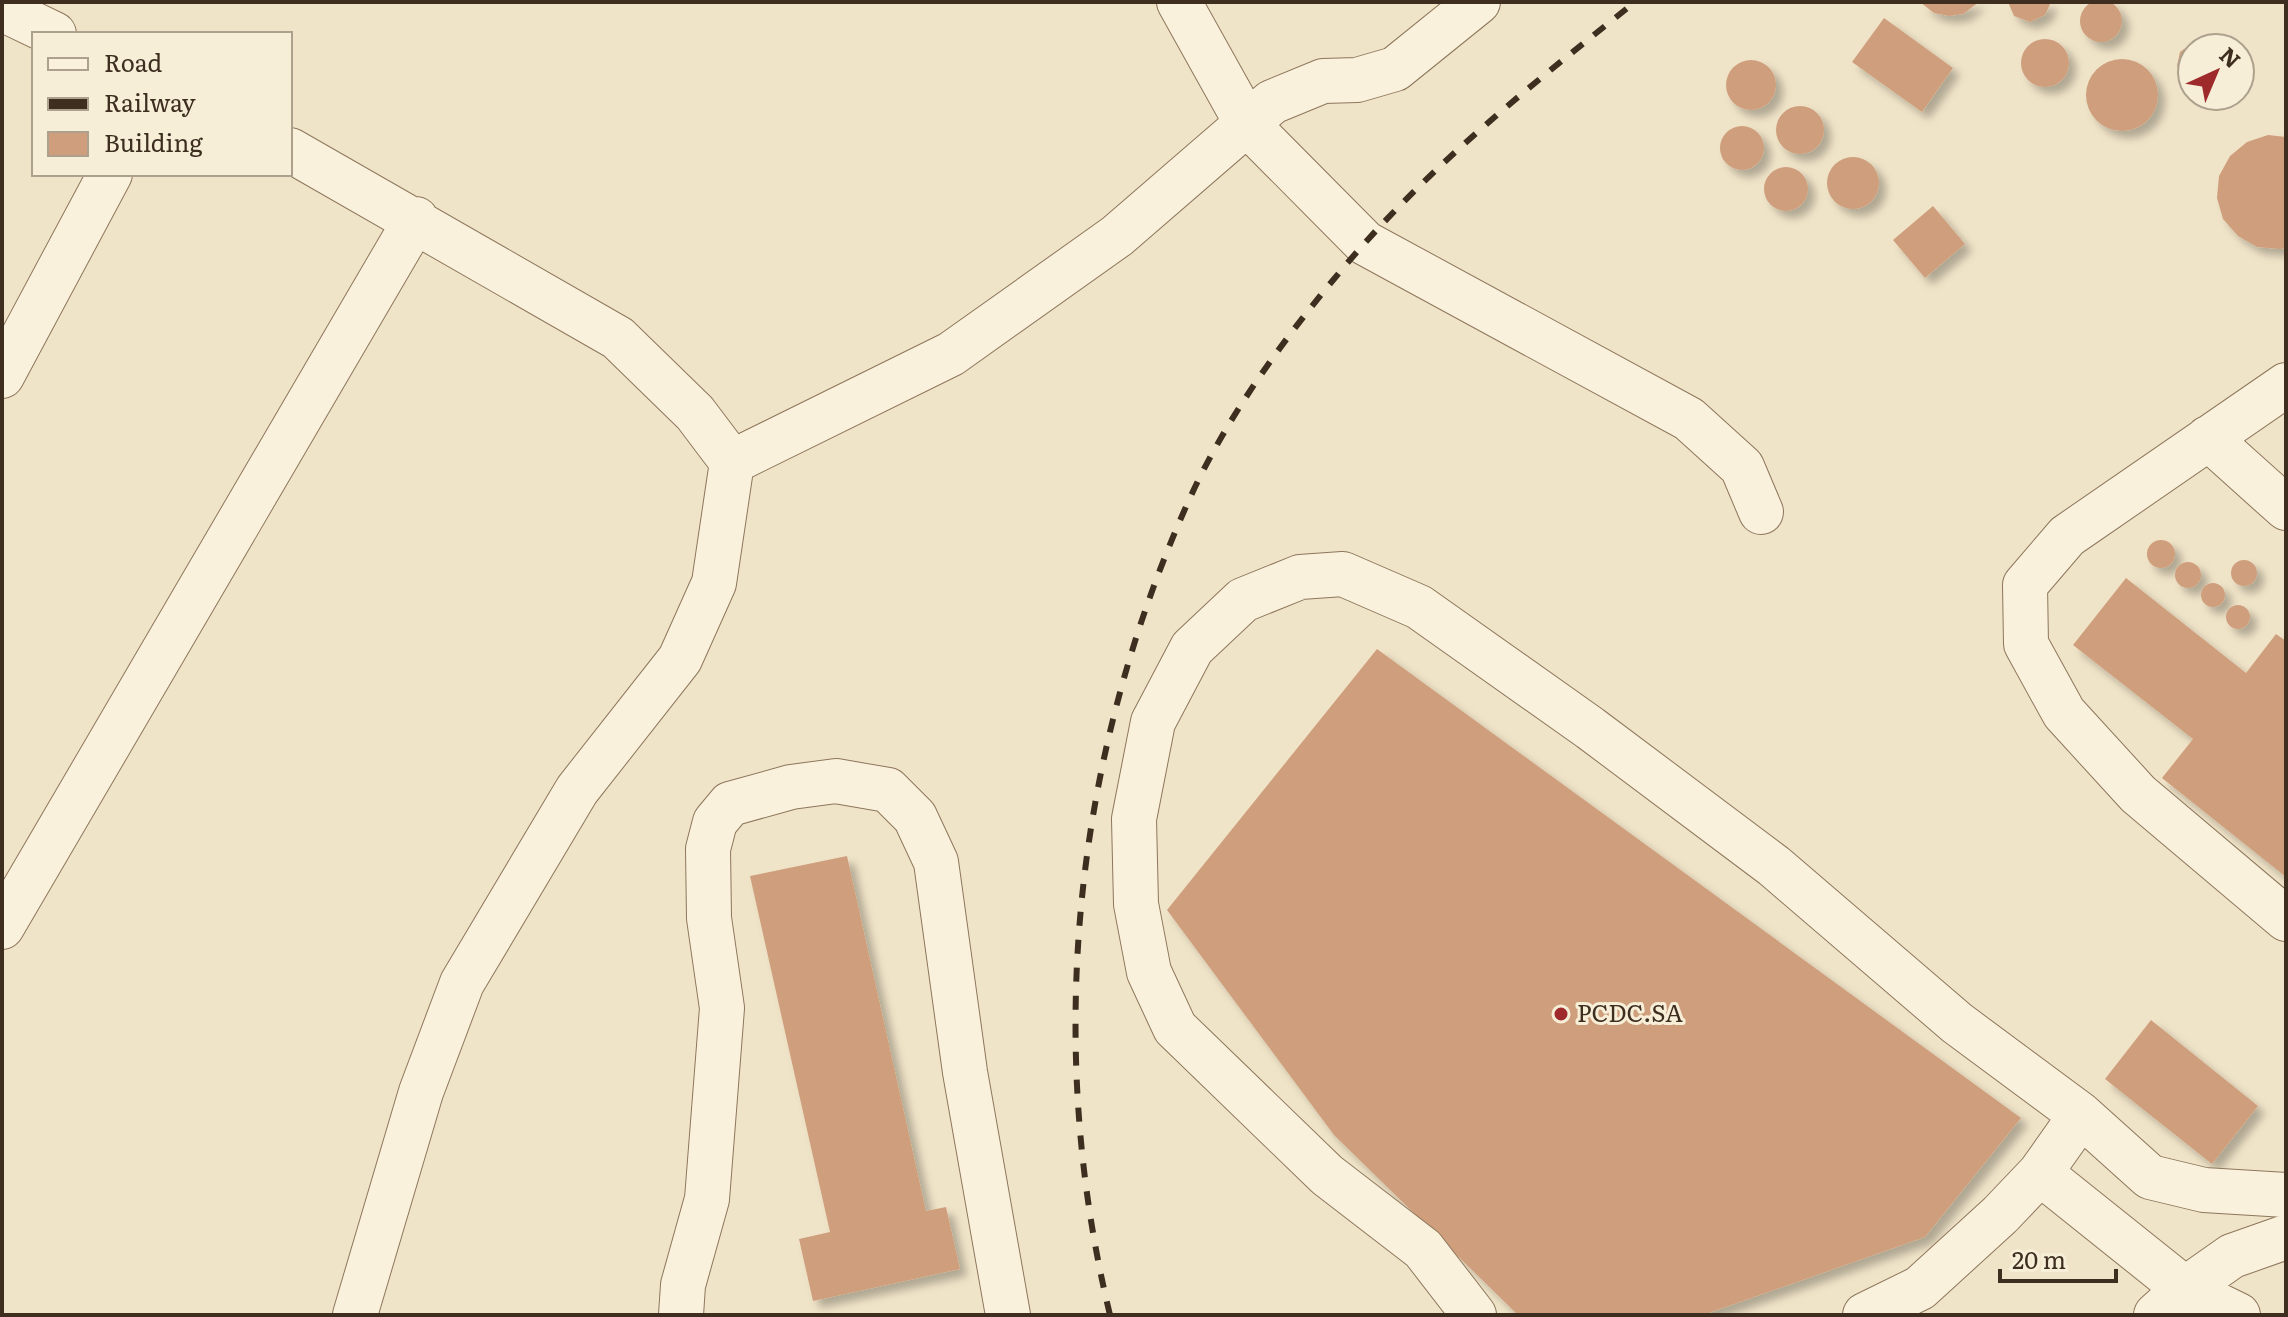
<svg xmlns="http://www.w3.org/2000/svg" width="2288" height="1317" font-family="Literata,serif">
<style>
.building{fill:#cf9f7d;filter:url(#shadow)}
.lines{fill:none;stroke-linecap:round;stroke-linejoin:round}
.minor-casing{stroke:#8d765c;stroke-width:46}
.minor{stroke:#faf1dc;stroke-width:44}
.rail{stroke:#3d2e20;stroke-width:6;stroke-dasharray:14 14;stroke-linecap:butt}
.poi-dot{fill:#9e2a2b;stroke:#f7eed8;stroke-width:3}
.labels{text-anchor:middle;stroke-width:6;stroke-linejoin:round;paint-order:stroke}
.poi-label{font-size:24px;fill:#3d2e20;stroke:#f7eed8;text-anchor:start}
</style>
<defs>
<filter id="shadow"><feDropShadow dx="7" dy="7" stdDeviation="4" flood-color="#0004"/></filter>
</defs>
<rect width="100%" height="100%" fill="#f0e4c8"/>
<path class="building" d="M2080 21a21 21 0 1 1 42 0a21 21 0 1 1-42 0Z
M1920,2H1979L1963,14L1949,16L1934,13Z
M2008,2H2051L2045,15L2030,22L2014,16Z
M1884,18L1953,68L1922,112L1852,62Z
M2021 63a24 24 0 1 1 48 0a24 24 0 1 1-48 0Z
M2191,44L2209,48H2192V80L2177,66L2180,52Z
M2086 95a36 36 0 1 1 72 0a36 36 0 1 1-72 0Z
M1726 85a25 25 0 1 1 50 0a25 25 0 1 1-50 0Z
M1776 130a24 24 0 1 1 48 0a24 24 0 1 1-48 0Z
M1720 148a22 22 0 1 1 44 0a22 22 0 1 1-44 0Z
M2268,135L2286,137V248L2280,249L2257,247L2238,236L2223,219L2217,198L2219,176L2230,156L2247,142Z
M1827 183a26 26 0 1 1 52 0a26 26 0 1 1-52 0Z
M1764 189a22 22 0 1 1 44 0a22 22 0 1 1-44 0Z
M1933,206L1965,244L1925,278L1893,240Z
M2147 554a14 14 0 1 1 28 0a14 14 0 1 1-28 0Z
M2231 573a13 13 0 1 1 26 0a13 13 0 1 1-26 0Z
M2175 575a13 13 0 1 1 26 0a13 13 0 1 1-26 0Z
M2126,578L2246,673L2276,634L2286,641V877L2162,778L2193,739L2073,645Z
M2201 595a12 12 0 1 1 24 0a12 12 0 1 1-24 0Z
M2226 617a12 12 0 1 1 24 0a12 12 0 1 1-24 0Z
M1377,649L2021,1118L1925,1237L1703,1315H1518L1334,1135L1167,910Z
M847,856L926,1211L946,1207L960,1269L813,1301L799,1239L830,1232L750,876Z
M2151,1020L2258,1106L2212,1164L2105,1079Z"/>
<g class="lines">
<g class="minor-casing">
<path id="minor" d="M1179,2L1247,124L1365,243L1689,419L1742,467L1761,512
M2,9L54,34
M290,150L618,338L695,413L732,462L951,354L1117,236L1272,102L1323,81L1357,80L1395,69L1478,2
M2,376L110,174
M2286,385L2067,536L2025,585L2026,644L2064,713L2138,794L2286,919
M2208,438L2286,508
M2,927L416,219
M2040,1173L2185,1289L2238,1315
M355,1315L421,1092L462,983L577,790L680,659L714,583L732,462
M681,1315L683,1285L707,1199L722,1008L709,918L708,849L715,822L730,804L791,787L836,781L888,790L915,817L936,862L965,1072L1008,1315
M1474,1315L1423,1249L1327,1175L1175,1028L1149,972L1136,904L1134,819L1153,722L1192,648L1243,600L1300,577L1343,574L1419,607L1590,728L1774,866L1957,1023L2081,1115L2150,1177L2204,1190L2286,1195
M1865,1315L1920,1288L2000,1215L2040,1173L2081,1115
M2156,1315L2185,1289L2232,1256L2286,1237"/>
</g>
<use href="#minor" class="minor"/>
<path class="rail" d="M1110,1315C1044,1043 1074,755 1189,500C1226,418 1282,341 1339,273C1425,169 1530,86 1635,2"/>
</g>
<circle class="poi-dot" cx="1561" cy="1014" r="8"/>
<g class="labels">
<g class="poi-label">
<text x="1577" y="1022">PCDC.SA</text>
</g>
</g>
<rect width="2288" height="1317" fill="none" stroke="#3d2e20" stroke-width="8"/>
<rect x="32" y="32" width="260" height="144" fill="#f7eed8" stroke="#ada18e" stroke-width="2"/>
<rect x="48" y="58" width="40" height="12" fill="#faf1dc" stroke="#ada18e" stroke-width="2"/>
<text x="104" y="72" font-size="24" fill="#3d2e20">Road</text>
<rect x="48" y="98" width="40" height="12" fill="#3d2e20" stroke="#ada18e" stroke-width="2"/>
<text x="104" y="112" font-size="24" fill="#3d2e20">Railway</text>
<rect x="48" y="132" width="40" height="24" fill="#cf9f7d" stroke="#ada18e" stroke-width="2"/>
<text x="104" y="152" font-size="24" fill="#3d2e20">Building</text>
<g transform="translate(2216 72) rotate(44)"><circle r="38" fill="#f7eed8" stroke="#ada18e" stroke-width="2"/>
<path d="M0-6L14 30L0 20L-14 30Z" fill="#9e2a2b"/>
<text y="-12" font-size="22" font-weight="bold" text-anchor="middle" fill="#3d2e20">N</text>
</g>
<path d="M2000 1269v12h116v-12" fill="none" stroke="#3d2e20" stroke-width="4"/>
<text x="2012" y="1269" font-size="24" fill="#3d2e20" stroke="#f7eed8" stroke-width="6" paint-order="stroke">20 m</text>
</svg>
